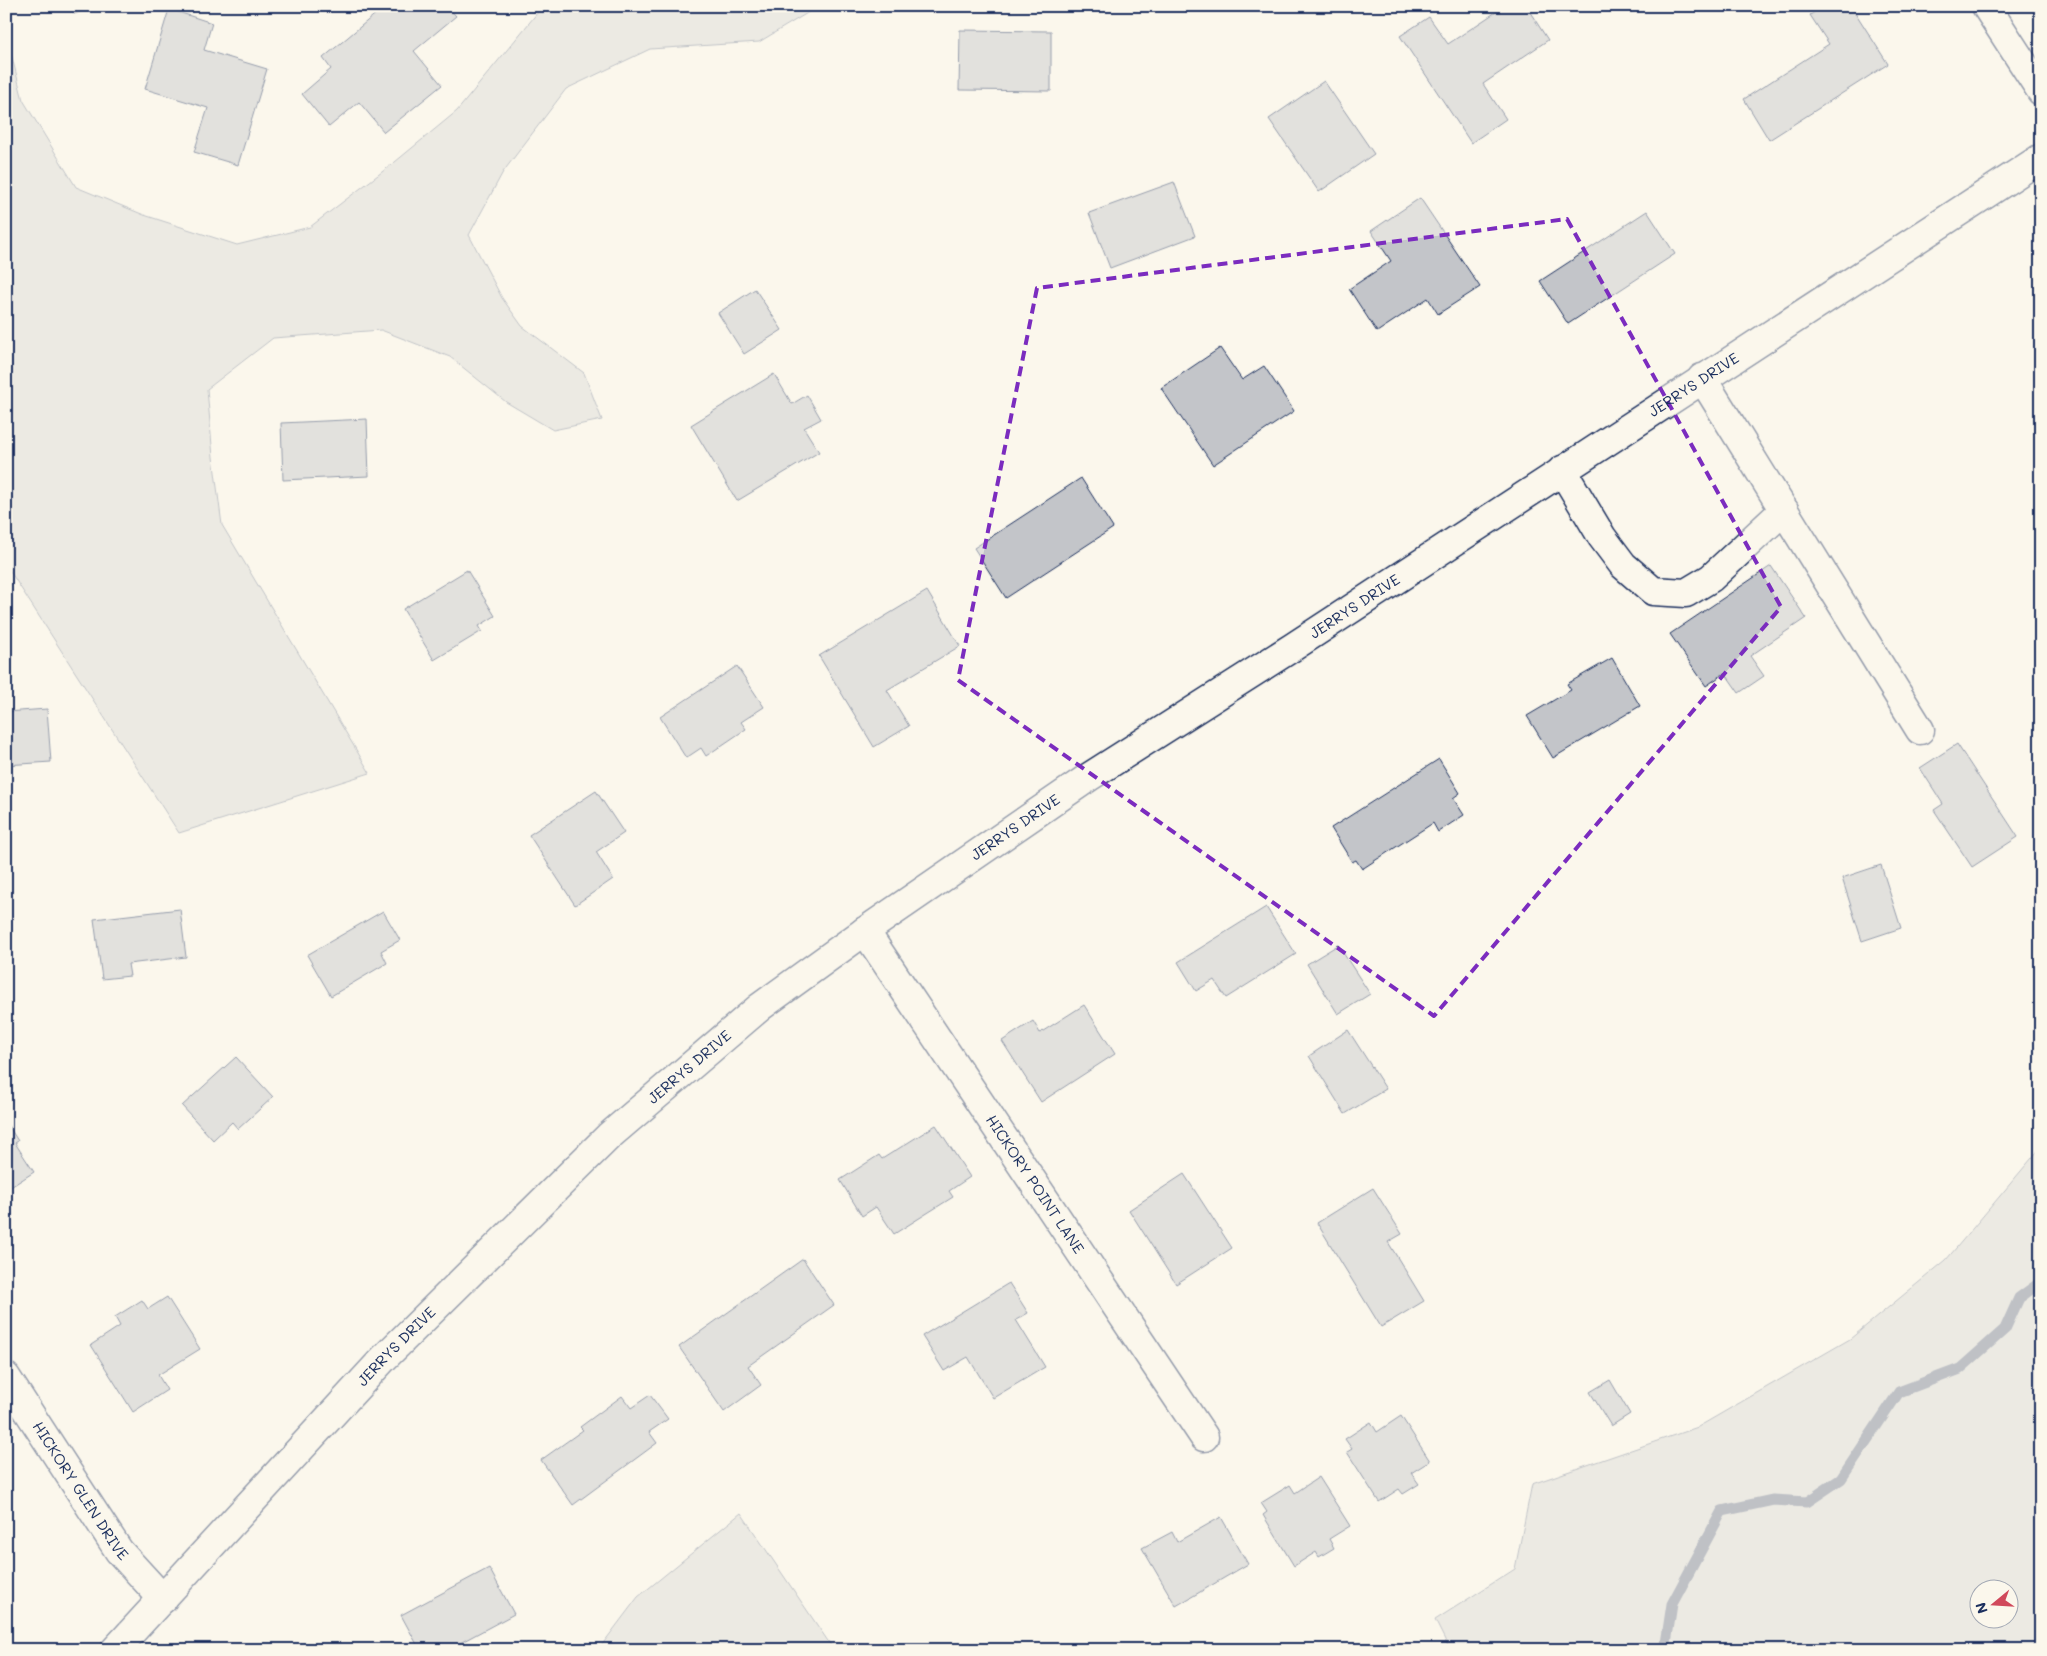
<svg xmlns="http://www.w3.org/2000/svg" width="2047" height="1656" font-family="Mali,sans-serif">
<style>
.green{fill:#dadad7;stroke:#7a849a;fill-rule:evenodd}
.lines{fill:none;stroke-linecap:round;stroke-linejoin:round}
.stream{stroke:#747e96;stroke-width:11}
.building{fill:#c3c5c9;stroke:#1b2f5e}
.minor-casing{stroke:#1b2f5e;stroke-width:31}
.minor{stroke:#fbf7ec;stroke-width:28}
.marked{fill:none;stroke:#7b2cbf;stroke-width:4;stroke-dasharray:10 6;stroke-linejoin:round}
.labels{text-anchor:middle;stroke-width:4.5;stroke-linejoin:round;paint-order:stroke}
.street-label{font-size:15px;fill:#1b2f5e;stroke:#fbf7ec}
</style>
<rect width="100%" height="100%" fill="#fbf7ec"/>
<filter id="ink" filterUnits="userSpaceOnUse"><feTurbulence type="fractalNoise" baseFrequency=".02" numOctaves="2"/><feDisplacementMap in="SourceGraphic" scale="10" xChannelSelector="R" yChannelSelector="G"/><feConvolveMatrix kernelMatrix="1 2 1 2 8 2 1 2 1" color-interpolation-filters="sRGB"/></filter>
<g filter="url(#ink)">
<path class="green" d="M543,6H819L759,42L650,49L566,89L503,172L469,235L502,298L522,326L584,373L602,420L553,430L506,402L450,357L381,330L273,338L207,389L213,457L222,525L370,773L179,833L6,565V34L23,100L76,187L144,215L237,245L310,227L395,162L457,111Z
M2041,1144V1641L2026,1650H1450L1435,1620L1515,1569L1532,1484L1698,1427L1850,1339L1946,1260L2037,1152ZM1980,1588H2010V1618H1980Z
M741,1513L834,1650H598L638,1597Z"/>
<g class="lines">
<path class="stream" d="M1665,1650L1672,1604L1722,1511L1773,1500L1807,1502L1841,1479L1899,1392L1960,1369L2005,1329L2019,1298L2041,1282"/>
</g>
<path class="building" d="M71,6H99L74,14Z
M385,6H447L456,16L414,51L442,85L384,132L359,102L329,127L302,94L331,69L323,58Z
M1505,6H1526L1548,40L1483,84L1506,119L1471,143L1400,36L1429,17L1448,44Z
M1824,6H1851L1888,64L1769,140L1744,99L1829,44L1810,15Z
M169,9L212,23L204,50L267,69L238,165L194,152L208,108L145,89Z
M960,30L1051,31V91L959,90Z
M1324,81L1374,154L1319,192L1269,119Z
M1174,182L1195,236L1110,268L1089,213Z
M1420,198L1480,287L1438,314L1428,298L1377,332L1349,289L1391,261L1371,231Z
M1647,211L1675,254L1568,324L1540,281Z
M755,289L782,330L744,354L718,313Z
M1220,348L1242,380L1264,366L1294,411L1213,465L1161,388Z
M774,374L792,404L807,395L821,419L804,428L819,452L737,501L691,425Z
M367,419L369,476L283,480L281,423Z
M1081,478L1113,528L1006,598L974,548Z
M1771,566L1806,618L1750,656L1764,676L1739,693L1725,673L1706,686L1670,634Z
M467,570L495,616L479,626L482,631L434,660L403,609Z
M927,591L960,646L887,690L909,726L874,747L819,656Z
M1612,658L1640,706L1553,758L1527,716L1571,690L1567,684Z
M737,666L764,707L741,722L746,729L706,756L701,748L686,758L660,717Z
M47,709L51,762L6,765V712Z
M1957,744L2018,837L1972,867L1934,810L1943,804L1920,768Z
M1439,759L1460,793L1453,798L1464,815L1438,832L1433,823L1362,869L1356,860L1352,862L1331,828Z
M596,791L624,833L596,852L613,879L575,905L529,835Z
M1881,865L1901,928L1862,941L1842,878Z
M1266,907L1296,954L1226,998L1214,980L1196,991L1178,962Z
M180,909L186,957L128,964L130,976L102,979L94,919Z
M383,911L400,940L381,951L387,963L331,996L307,955Z
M1338,945L1370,994L1338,1014L1307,964Z
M1084,1005L1115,1054L1041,1102L1002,1041L1033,1021L1040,1033Z
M1348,1030L1386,1089L1345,1114L1309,1056Z
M236,1057L273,1097L238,1129L232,1122L213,1140L182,1106Z
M6,1122L18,1141L15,1143L34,1172L6,1190Z
M936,1125L970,1177L949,1191L953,1197L894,1234L876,1207L862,1216L840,1180L879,1155L882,1159Z
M1184,1174L1232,1248L1176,1284L1129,1210Z
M1373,1188L1402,1234L1388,1242L1424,1301L1381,1327L1317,1223Z
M803,1259L834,1305L748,1366L761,1385L724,1412L679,1347Z
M1009,1283L1028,1313L1016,1320L1045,1367L993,1398L968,1357L944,1371L922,1336Z
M167,1297L200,1349L158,1375L167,1390L133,1412L91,1345L120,1326L115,1317L142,1300L148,1309Z
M1610,1380L1630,1414L1611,1426L1590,1392Z
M650,1395L668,1419L649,1432L657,1443L573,1505L541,1460L583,1430L580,1427L622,1396L631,1408Z
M1401,1416L1430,1461L1411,1473L1419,1484L1403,1494L1399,1489L1379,1502L1347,1452L1352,1449L1345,1439L1371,1422L1377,1432Z
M1319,1477L1350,1526L1329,1539L1334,1548L1319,1557L1316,1552L1294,1566L1263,1515L1267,1512L1261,1503L1290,1485L1295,1493Z
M1221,1517L1248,1564L1176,1606L1142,1548L1172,1532L1177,1542Z
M489,1568L514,1614L447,1650H420L401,1615Z"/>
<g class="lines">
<g class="minor-casing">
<g id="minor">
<path d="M1986,6L2041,91"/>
<path d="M1702,378L1920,730"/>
<path d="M1562,470L1602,537L1623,565L1653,591L1686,593L1711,578L1784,510"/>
<path id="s1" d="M865,931L1204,1437"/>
<path id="s2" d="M6,1377L119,1551L163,1599"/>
<path id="s3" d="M115,1650L384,1358L609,1136L760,1007L865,931L1089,777L1293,647L2041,158"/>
</g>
</g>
<use href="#minor" class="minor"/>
</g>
</g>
<path d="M0 0H2047V1656H0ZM1567,219L1781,607L1434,1016L958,680L1037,288Z" fill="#fbf7ec" fill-opacity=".55" fill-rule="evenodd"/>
<path class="marked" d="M1567,219L1781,607L1434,1016L958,680L1037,288Z"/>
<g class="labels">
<g class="street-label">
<text dy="5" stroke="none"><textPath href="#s3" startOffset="2034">JERRYS DRIVE</textPath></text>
<text dy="5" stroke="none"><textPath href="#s3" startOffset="1629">JERRYS DRIVE</textPath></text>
<text dy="5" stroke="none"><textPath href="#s3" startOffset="1224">JERRYS DRIVE</textPath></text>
<text dy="5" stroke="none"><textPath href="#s3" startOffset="819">JERRYS DRIVE</textPath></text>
<text dy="5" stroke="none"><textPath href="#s1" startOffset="305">HICKORY POINT LANE</textPath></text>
<text dy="5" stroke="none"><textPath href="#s3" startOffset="414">JERRYS DRIVE</textPath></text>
<text dy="5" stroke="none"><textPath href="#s2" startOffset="136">HICKORY GLEN DRIVE</textPath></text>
</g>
</g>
<rect width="2047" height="1656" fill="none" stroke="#fbf7ec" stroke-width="25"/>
<rect x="12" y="12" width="2022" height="1631" fill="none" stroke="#1b2f5e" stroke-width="2" filter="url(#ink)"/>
<g transform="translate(1994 1604) rotate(252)"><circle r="24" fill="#fbf7ec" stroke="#a1a7b3"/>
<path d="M0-4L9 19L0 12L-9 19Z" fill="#d1495b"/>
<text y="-8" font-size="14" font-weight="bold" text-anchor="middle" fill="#1b2f5e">N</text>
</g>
</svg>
